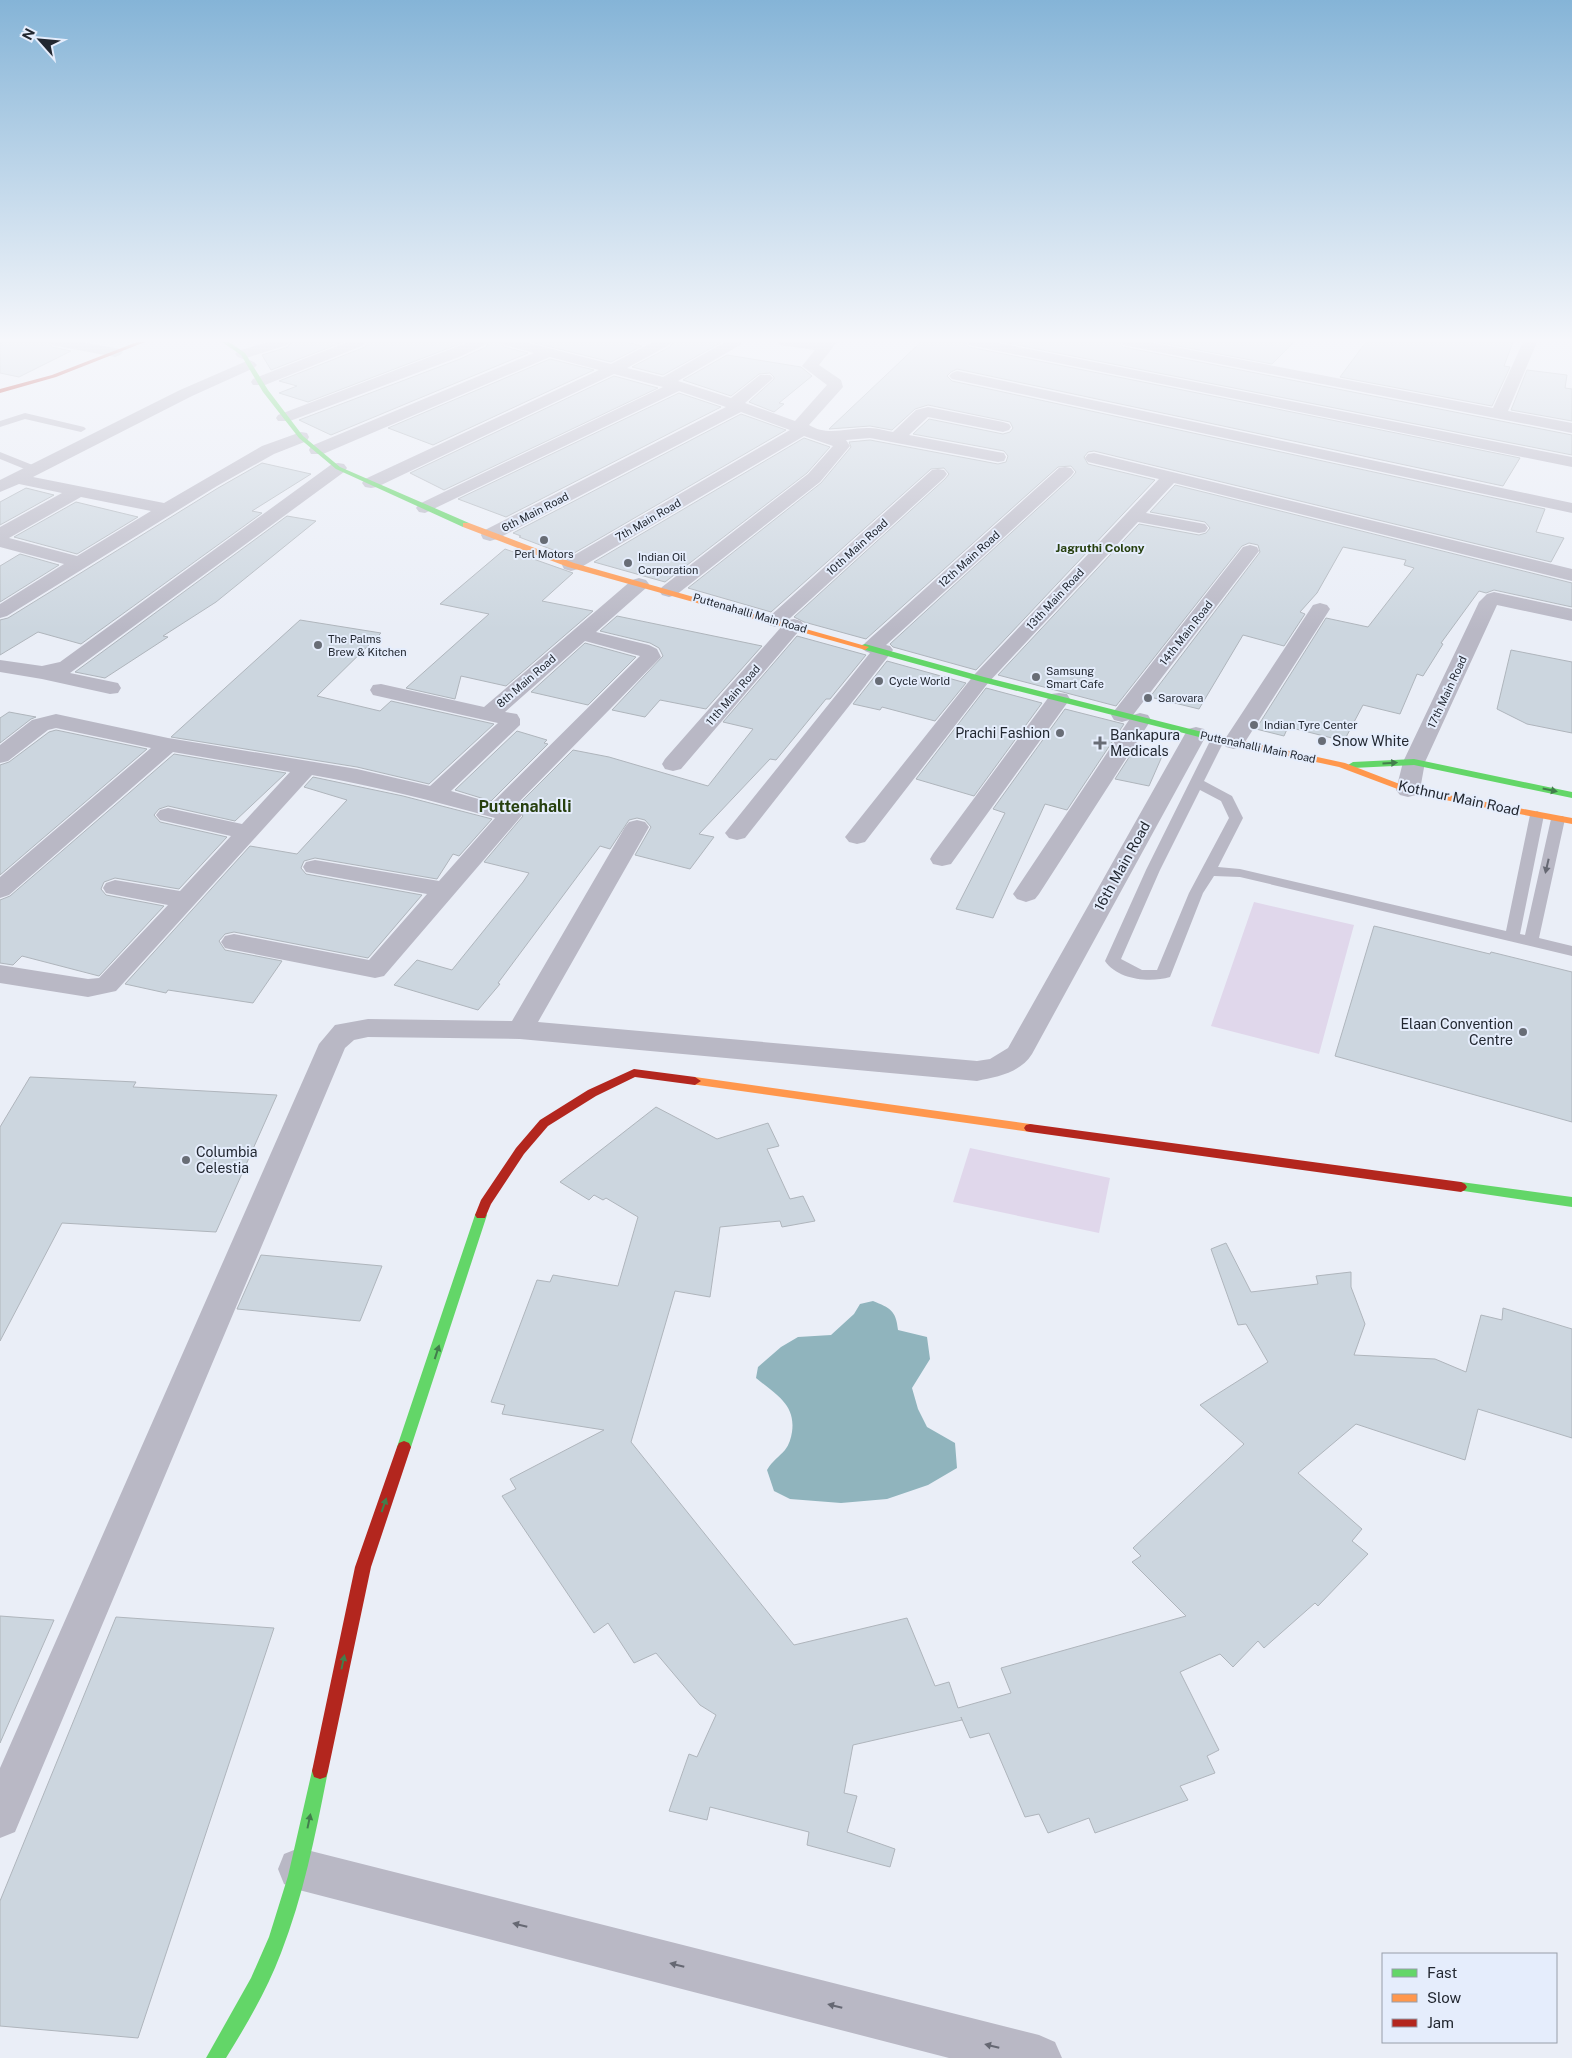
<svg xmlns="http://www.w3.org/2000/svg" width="1572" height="2058" font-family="'Public Sans',sans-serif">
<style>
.green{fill:#e0d7eb}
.water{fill:#90b4bd}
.building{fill:#ccd6df;stroke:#afb5bc}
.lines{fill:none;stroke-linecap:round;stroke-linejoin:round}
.lane{fill:#b9b8c5;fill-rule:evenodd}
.street{fill:#b9b8c5;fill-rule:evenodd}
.fast{fill:#63d668;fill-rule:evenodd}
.slow{fill:#ff974d;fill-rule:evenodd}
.jam{fill:#b3261e;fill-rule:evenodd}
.oneway{fill:#427e4c}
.oneway2{fill:#666873}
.poi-dot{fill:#686d76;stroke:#e5edfc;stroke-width:2}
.labels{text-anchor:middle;stroke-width:4;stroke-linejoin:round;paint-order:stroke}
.far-street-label{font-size:11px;fill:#222730;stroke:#e5edfc}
.far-poi-label{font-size:11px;fill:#222730;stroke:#e5edfc;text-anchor:start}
.far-neighbourhood-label{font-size:12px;font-weight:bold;fill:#27400f;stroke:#e5edfc}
.poi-label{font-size:14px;fill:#222730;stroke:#e5edfc;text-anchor:start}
.street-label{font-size:14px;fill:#222730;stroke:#e5edfc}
.quarter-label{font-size:16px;font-weight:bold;fill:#27400f;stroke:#e5edfc}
</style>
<rect width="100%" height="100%" fill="#eaeef7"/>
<path class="green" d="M1254,902L1354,925L1319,1054L1211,1026Z
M970,1148L1110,1178L1099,1233L953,1202Z"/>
<path class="water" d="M873,1301C890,1308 896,1310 898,1330L927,1337L930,1359L912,1388L918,1409L927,1427L955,1443L957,1468L928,1485L887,1499L841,1503L790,1499L774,1491L767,1470C773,1460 778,1458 785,1450C789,1445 791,1438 792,1432C796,1404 775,1394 756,1378L758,1367L781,1347L798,1337L831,1335L854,1314L860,1304Z"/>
<path class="building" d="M0,342H48L52,347L71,351L19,377L0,373Z
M291,342H343L271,370L262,355L288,347Z
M368,342H465L308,402L279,393L297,386L279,381L365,347Z
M489,342H500L504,347L528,353L331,435L299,420L460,359L486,347Z
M531,342H625L642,346L611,362Z
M673,342H722L663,375L632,367L670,347Z
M921,342H965L969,347L1520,458L1503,486L957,369L951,372L947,376L952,381L1545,509L1536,532L1564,538L1551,562L1094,451L1088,452L1084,457L1088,464L1155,480L976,670L893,647L890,644L1072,477L1076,472L1071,466L1058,467L866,639L804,622L794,617L945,479L949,474L944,468L931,469L771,612L688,588L821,483L851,447L849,442L870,440L998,464L1006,462L1008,456L1004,451L913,434L929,419L1003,434L1010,432L1013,428L1010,422L928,405L915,409L892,430L870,426L829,429Z
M1002,342H1119L1123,347L1572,435V455Z
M1157,342H1294L1272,364Z
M1366,342H1513L1504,366L1510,367L1492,406L1340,377Z
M727,355L801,367L812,376L779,403L784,404L774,412L749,402L774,379V377L770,373L759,374L731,396L683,380Z
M550,359L594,370L433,445L388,428Z
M1527,370L1567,375L1565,388L1572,389V421L1511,410Z
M614,376L658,388L444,490L410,473Z
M679,393L721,407L506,517L458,499Z
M741,414L786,430L569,556L519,537L521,536L513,533Z
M804,438L830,447L807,473L665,582L594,562Z
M262,463L311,474L252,511L262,513L81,644L38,632L0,655V620L8,618L218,488Z
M1175,485L1572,583V607L1494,590L1486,593L1479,591L1441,643L1443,644L1423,676L1417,674L1400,714L1363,705L1344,741L1288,727L1284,736L1256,729L1326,618L1368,627L1414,568L1404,565L1406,560L1343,547L1317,593L1300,612L1305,614L1284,646L1243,635L1199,709L1150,697L1260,552L1258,545L1249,543L1242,546L1116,706L998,675L1139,524L1199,535L1206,533L1210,528L1205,522L1150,512Z
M26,488L54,495L0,525V502Z
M76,502L138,517L77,554L14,537Z
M287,516L316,521L216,602L163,636L168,637L105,678L75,672Z
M505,549L573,573L542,601L593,611L506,686L461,676L455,699L406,688L489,614L440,604Z
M20,554L59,565L0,602V566Z
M617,616L762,646L706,709L660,700L645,717L612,710L663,656L659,648L650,643L600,631Z
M300,620L381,633L317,696L380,711L391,701L494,724L429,784L357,767L171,737Z
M797,636L866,655L830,699H826L776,760L770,759L699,834L714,837L690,869L635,855L651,827L645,820L637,818L629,820L610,849L600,846L498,983L500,984L478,1010L394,985L417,960L452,970L523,882L529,873L484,862L523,816L516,807L573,750L609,757L708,786L753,729L723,722Z
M585,643L636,657L588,705L531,692Z
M1511,650L1572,662V733L1527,724L1497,709Z
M887,661L966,683L935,721L882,707L880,710L853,704Z
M986,688L1042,703L974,796L916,779Z
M1065,709L1124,724L1067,810L1045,804L993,918L956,909L1005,813L993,809Z
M9,712L36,717L31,719L0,743V718Z
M56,730L147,749L0,875V765L9,762L49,732Z
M517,731L547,740L544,743L548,744L491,801L455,790Z
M1135,748L1163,754L1149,786L1115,779Z
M174,754L286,773L235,821L168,806L159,809L154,815L160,822L227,837L179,889L115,878L104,882L101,889L106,895L164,906L99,976L22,956L13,965L0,963V900L10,896Z
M313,777L403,796L492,819L459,856L453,854L437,879L315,858L304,861L301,868L306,874L422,895L368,958L234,932L225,934L219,941L225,950L282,961L253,1003L168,990L166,993L125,984L250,846L297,854L347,800L304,787Z
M1374,926L1490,954L1491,952L1572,972V1122L1335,1056Z
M30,1077L136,1082L133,1087L277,1095L216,1232L62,1223L0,1341V1127Z
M656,1107L717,1139L768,1123L779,1146L767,1149L790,1199L803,1196L815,1221L782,1227L780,1221L720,1227L710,1297L675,1291L631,1442L794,1645L907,1618L935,1686L949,1682L958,1708L1011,1693L1001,1668L1186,1616L1132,1562L1141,1556L1133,1548L1244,1444L1200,1405L1268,1362L1246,1324L1238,1325L1211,1249L1226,1243L1251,1292L1318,1284L1316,1276L1351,1272V1287L1365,1324L1354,1355L1435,1359L1466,1372L1481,1315L1502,1320L1503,1308L1572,1329V1438L1478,1409L1465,1460L1356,1424L1298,1473L1362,1529L1352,1541L1368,1554L1318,1606L1315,1603L1264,1648L1258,1641L1233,1667L1220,1654L1180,1672L1219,1750L1207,1756L1215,1773L1180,1786L1188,1800L1095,1833L1089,1818L1048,1833L1039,1814L1025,1817L989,1733L970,1738L961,1717L962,1720L853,1745L844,1793L857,1796L847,1832L895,1849L890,1867L807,1845L809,1832L710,1807L707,1820L669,1811L689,1754L697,1757L716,1715L700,1705L656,1653L634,1663L608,1623L594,1633L502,1496L516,1489L510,1479L604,1430L502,1414L505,1405L491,1402L537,1280L550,1282L553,1275L618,1286L638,1217L606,1198L603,1200L594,1195L589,1200L560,1182Z
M261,1255L382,1266L360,1321L237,1309Z
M0,1616L54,1620L0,1743Z
M116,1617L274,1628L138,2038L0,2026V1901Z"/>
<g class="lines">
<path class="lane" d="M25,413L84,427L86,429L81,432L25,419L0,427V421Z
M0,452L40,468L41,470L40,472H32L0,459Z
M1218,735L1225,739L1204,781L1232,796L1243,818L1218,867L1240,869L1506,931L1530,815L1537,811L1544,815L1520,934L1525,935L1551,819L1553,816H1563L1565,819L1539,938L1572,946V956L1240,877L1214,876L1203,893L1170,977C1150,983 1118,980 1105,961L1146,870L1211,739ZM1200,790L1221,801L1229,818L1189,893L1157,970H1142L1121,959L1160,870Z"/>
<path class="street" d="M50,342H81L120,349L123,352L120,355L115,357L57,346L52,345Z
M268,342H289L287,345L243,359L238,357L235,354L238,351Z
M347,342H366L364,345L265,385H253L251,382L253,379Z
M469,342H487L485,345L459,357L290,421H278L276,418L278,415Z
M502,342H525L611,364L653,342H671L669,345L627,368L663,377L725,342H742L740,345L678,381L731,398L760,375H770L773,378L770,381L745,403L795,421L827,385L802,366L815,350L780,345L778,342H837L819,365L841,380L843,387L809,425C828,437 849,427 870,428C878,428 886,431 893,432L916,410L928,407L1003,422L1009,424L1011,427L1009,430L1003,432L928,417L909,435L998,452L1004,453L1006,457L1004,461L998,462L870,438L846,440L850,446L820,482L676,595L669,597L662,595L659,591L662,587L808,474L833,446L804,436L578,569L571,571L564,569L562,565L564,561L790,430L741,412L497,539L490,541L483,539L481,535L483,531L726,407L679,391L425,513L419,512L416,508L419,504L663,387L614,374L377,487L371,488L365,487L362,483L365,479L599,370L550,357L323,454H311L309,450L311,446L534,353L504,345Z
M967,342H994L1572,457V467L974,346L969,345Z
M1121,342H1149L1493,408L1523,342H1537L1508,411L1572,423V433L1128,346L1123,345Z
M249,360L254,362L257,365L254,368L192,396L33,477L164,503L262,446L301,432L307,433L309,437L307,441L274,454L217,486L7,616L0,618V604L64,564L0,547V527L62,493L19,484L0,492V480L180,390ZM81,497L151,511L77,556L9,538Z
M957,371L1572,503V513L952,379L949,376L952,373Z
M1094,453L1572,569V581L1174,483L1146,513L1205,524L1208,528L1205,532L1199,533L1138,522L988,683L865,842L857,844L849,842L845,837L849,832L974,675L1159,479L1088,462L1085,458L1088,454Z
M338,463L344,464L347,468L344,472L70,673L118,683L121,688L118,693L110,694L42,679L0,672V660L42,666L60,662L332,464Z
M1065,467L1071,468L1074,472L1071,476L886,645L890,646L893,650L890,654L745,838L737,840L729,838L725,833L729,828L870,653L865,651L862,647L865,643L1059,468Z
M938,469L944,470L947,474L944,478L788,620L794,619L801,621L804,625L681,769L673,771L665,769L662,764L665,759L783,625L776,627L769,625L766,621L769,617L932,470Z
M1250,545L1257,547L1259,551L1133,715L1140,713L1148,715L1151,720L1039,894L1035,899L1026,902L1017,899L1013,894L1129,720L1122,722L1114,720L1111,715L1243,547Z
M639,578L646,580L649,584L646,588L596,632L649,645L657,649L661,657L513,808L518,810L522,815L518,820L384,976L375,978L234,950L225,948L221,942L225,936L234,934L369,960L427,894L306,872L303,867L306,862L315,860L439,881L495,818C434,801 374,786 312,775L116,991L88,997L0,983V965L88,979L99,978L168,905L106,893L103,888L106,883L115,880L180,891L231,836L160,820L156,815L160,810L168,808L242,824L290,772L173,752L9,895L0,898V877L151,748L56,728L48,730L8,761L0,763V745L32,720L56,714L168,738L357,769L430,786L498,723L373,695L370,690L373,685L381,684L484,707L632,580ZM585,641L640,656L492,803L451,791L520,725V719L517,714L505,712Z
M1494,592L1572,609V621L1497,605L1425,762L1420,790L1416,795L1408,797L1400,795L1396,790L1403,762L1479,602L1487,594Z
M1320,603L1327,605L1330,609L1245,742L1242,747L1234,749L1226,747L1223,742L1313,605Z
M1059,693L1067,694L1070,699L951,864L942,866L933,864L930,859L933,854L1051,694Z
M1196,727L1204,729L1207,734L1032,1054C1020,1073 997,1077 977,1081L520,1039L368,1037L354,1040L345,1048L15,1832L0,1838V1768L319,1044L335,1025L368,1019L512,1021L625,827L629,822L637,820L645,822L649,827L538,1022L977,1061L990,1059L1008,1048L1185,734L1188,729Z
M299,1848L1039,2035L1055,2042L1062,2058H949L299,1890L284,1884L278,1869L284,1854Z"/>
<path class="fast" d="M222,342H229L245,353L268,390L303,436L340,467L469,523V527H463L336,469L299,438L263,392L241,355Z
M865,644L984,677L1210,734L1212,736L1207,739L978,681L862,649V645Z
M1414,759L1572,792V798L1414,765L1353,768L1348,765L1353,762Z
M1461,1182L1572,1197V1207L1457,1190L1455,1187L1457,1184Z
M481,1210L485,1212L487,1215L411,1447L409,1451L404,1453L399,1451L397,1447L475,1215L477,1212Z
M320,1763L326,1765L328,1771C316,1832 304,1894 281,1953C267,1990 247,2024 226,2058H206L251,1978L269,1937L288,1876L312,1771L314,1765Z"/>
<path class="slow" d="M463,523H469L574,563L869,647L865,650L862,649L568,567L463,527Z
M1207,733L1345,763L1410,788L1572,818V824L1408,793L1339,767L1204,738V734Z
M695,1077L1030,1124L1034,1125L1036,1128L1034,1131L1030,1132L691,1084L689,1081Z"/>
<path class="jam" d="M137,342H145L56,377L0,393V389L52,375Z
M634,1069L695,1077L701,1081L695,1085L635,1077L596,1096L548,1126L524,1154L491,1204L485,1218H477L475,1215L481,1200L516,1148L540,1120L588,1090Z
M1030,1124L1461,1182L1465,1184L1467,1187L1465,1190L1461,1192L1030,1132L1026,1131L1024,1128L1026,1125Z
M404,1441L409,1443L411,1447L371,1567L328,1771L326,1777L320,1779L314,1777L312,1771L355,1567L397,1447L399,1443Z"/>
</g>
<defs><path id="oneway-solid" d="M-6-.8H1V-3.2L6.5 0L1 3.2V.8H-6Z" transform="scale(1.25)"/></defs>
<g class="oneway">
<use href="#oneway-solid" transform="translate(1390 763) rotate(-3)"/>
<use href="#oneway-solid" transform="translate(1550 790) rotate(12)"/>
<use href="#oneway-solid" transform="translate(437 1352) rotate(-72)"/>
<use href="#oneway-solid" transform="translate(384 1505) rotate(-71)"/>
<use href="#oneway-solid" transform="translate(343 1662) rotate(-78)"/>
<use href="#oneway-solid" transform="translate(309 1821) rotate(-78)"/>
</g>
<g class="oneway2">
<use href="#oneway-solid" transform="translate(1547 866) rotate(103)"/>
<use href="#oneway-solid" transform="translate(520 1925) rotate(-166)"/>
<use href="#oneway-solid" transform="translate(677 1965) rotate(-166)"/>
<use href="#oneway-solid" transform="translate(835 2006) rotate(-166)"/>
<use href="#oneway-solid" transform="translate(992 2046) rotate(-166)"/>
</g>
<linearGradient id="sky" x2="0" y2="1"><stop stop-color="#85b4d7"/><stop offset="0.54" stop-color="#f6f7fb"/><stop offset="1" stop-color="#f6f7fb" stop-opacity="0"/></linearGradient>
<rect width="1572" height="630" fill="url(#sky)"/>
<g class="poi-dot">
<circle cx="544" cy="540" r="5"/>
<circle cx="628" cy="563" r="5"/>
<circle cx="318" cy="645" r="5"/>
<circle cx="1036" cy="677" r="5"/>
<circle cx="879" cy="681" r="5"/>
<circle cx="1148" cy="698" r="5"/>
<circle cx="1254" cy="725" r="5"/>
<circle cx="1060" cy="733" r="5"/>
<circle cx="1322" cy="741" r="5"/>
<path d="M1097.5 735.5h5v5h5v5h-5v5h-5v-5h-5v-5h5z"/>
<circle cx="1523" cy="1032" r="5"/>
<circle cx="186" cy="1160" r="5"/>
</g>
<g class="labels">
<g class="far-street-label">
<text transform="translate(535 512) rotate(-27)" y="4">6th Main Road</text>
<text transform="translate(648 520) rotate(-30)" y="4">7th Main Road</text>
<text transform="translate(857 547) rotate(-42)" y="4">10th Main Road</text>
<text transform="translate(969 559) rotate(-42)" y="4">12th Main Road</text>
<text transform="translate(1055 599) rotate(-47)" y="4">13th Main Road</text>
<text transform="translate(750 613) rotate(16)" y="4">Puttenahalli Main Road</text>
<text transform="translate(1186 633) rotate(-52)" y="4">14th Main Road</text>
<text transform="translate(526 681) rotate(-41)" y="4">8th Main Road</text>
<text transform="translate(1447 692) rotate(-65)" y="4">17th Main Road</text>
<text transform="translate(733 695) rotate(-49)" y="4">11th Main Road</text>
<text transform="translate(1258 747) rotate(12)" y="4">Puttenahalli Main Road</text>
</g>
<g class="far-poi-label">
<text x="544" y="558" text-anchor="middle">Perl Motors</text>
<text x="638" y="561">Indian Oil<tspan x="638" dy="13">Corporation</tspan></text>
<text x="328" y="643">The Palms<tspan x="328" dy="13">Brew &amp; Kitchen</tspan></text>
<text x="1046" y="675">Samsung<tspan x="1046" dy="13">Smart Cafe</tspan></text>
<text x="889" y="685">Cycle World</text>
<text x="1158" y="702">Sarovara</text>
<text x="1264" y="729">Indian Tyre Center</text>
</g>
<g class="far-neighbourhood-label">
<text x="1100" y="552">Jagruthi Colony</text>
</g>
<g class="poi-label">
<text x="1050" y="738" text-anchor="end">Prachi Fashion</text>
<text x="1110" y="740">Bankapura<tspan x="1110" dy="16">Medicals</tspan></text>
<text x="1332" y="746">Snow White</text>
<text x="1513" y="1029" text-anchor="end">Elaan Convention<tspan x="1513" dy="16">Centre</tspan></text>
<text x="196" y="1157">Columbia<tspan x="196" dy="16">Celestia</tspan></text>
</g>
<g class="street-label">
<text transform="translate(1459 798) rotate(12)" y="5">Kothnur Main Road</text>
<text transform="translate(1122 866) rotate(-61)" y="5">16th Main Road</text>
</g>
<g class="quarter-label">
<text x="525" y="812">Puttenahalli</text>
</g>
</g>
<rect x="1382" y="1953" width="175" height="90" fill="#e5edfc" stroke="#979eaa"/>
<rect x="1392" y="1969" width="25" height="8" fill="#63d668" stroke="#979eaa"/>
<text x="1427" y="1978" font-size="15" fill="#222730">Fast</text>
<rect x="1392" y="1994" width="25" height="8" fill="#ff974d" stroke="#979eaa"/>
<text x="1427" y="2003" font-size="15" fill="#222730">Slow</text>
<rect x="1392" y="2019" width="25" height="8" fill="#b3261e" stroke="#979eaa"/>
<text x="1427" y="2028" font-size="15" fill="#222730">Jam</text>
<g transform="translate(40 40) rotate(297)" stroke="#e5edfc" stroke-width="4" paint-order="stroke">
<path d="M0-4L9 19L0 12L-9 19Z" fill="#222730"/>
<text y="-8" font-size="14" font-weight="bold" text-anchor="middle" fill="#222730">N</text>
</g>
</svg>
